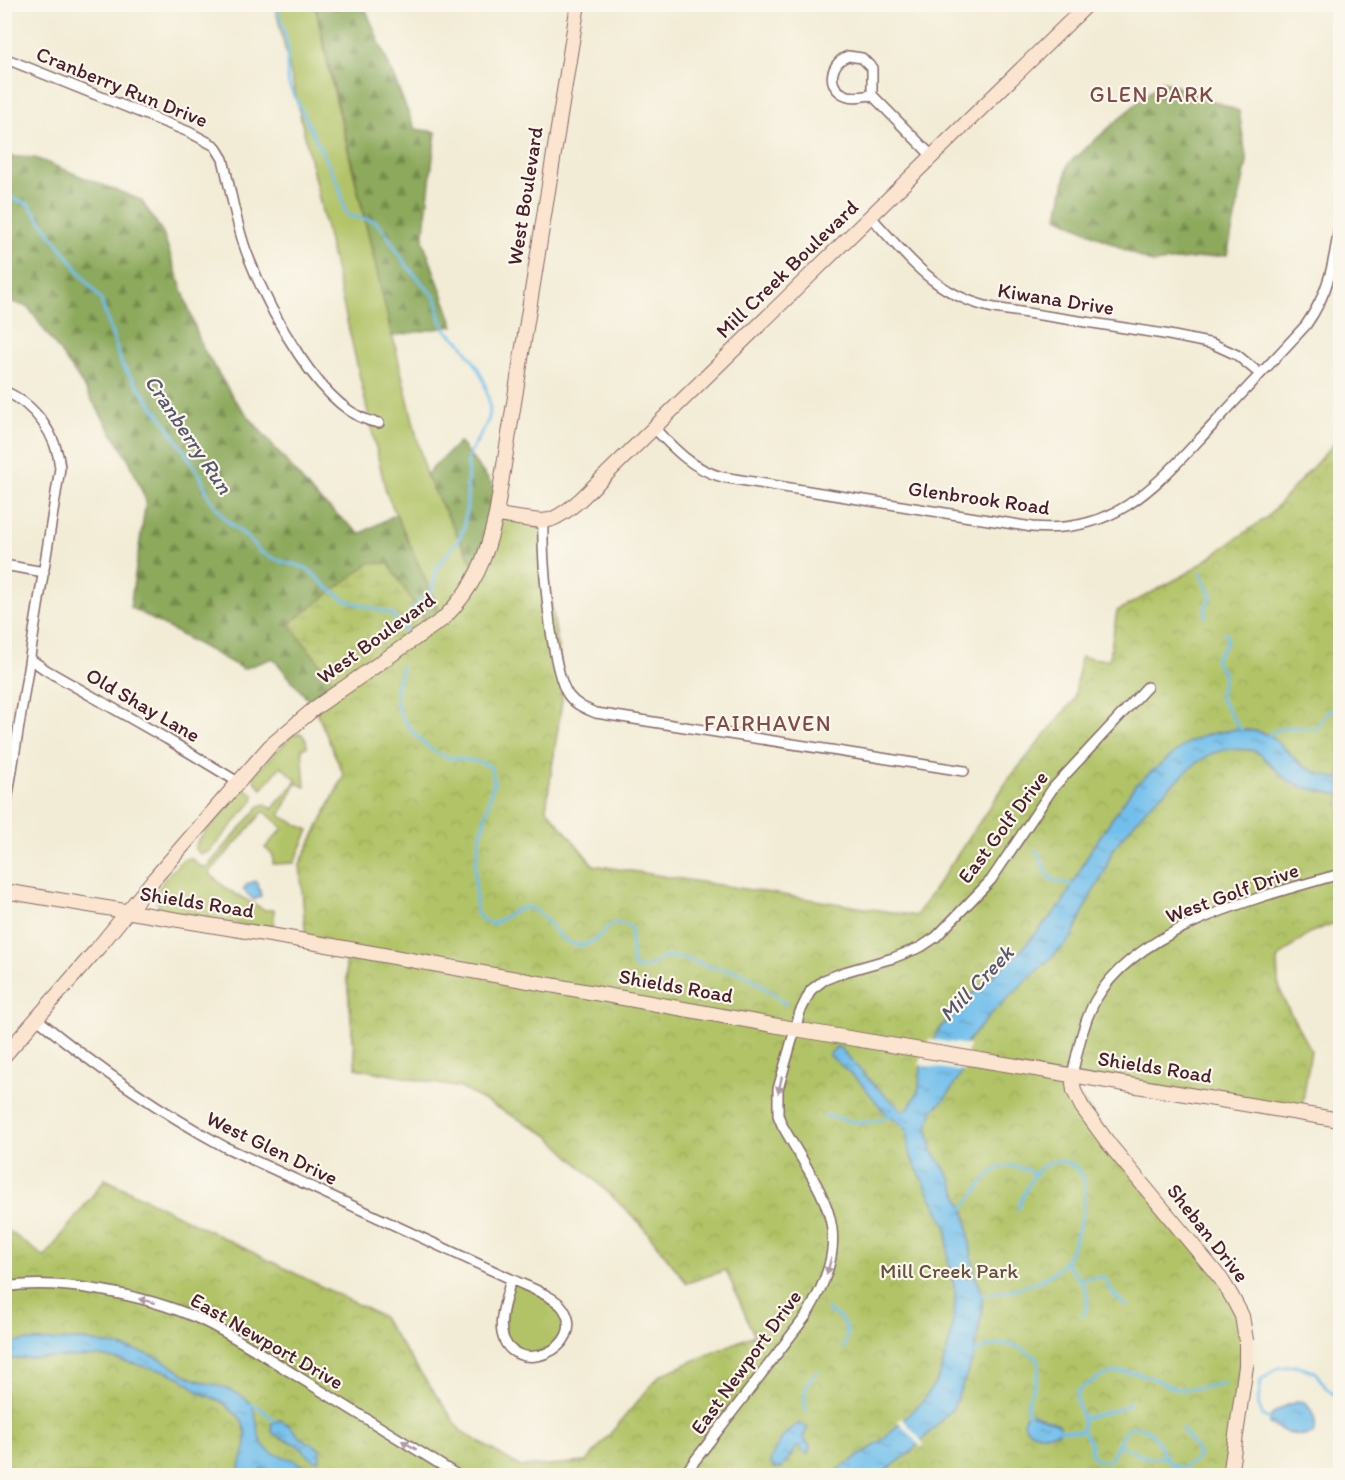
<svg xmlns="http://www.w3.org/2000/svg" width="1345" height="1480" font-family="Itim,sans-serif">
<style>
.grass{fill:#b1c366;stroke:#7e7148;stroke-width:1.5}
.forest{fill:url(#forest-firs);stroke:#6b6443;stroke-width:1.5}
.wetland{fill:url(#wetland-marsh);stroke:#7e7148;stroke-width:1.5}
.park{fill:url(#park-crowns);stroke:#7e7148;stroke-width:1.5}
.water{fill:url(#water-ripples);stroke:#5e6f8c;stroke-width:1.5}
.pier{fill:#f2ecd6}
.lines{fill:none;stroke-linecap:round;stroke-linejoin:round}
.stream{stroke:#72bfec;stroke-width:3}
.street-casing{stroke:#856767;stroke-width:12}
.secondary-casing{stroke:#856767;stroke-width:16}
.street{stroke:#fff;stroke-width:9}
.secondary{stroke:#fce5d0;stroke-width:14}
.oneway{fill:#ae9aa0}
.labels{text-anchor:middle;stroke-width:4.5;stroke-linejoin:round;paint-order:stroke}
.street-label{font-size:21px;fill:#4a1f2b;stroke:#fbf7ec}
.park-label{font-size:21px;fill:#69503d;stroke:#fbf7ec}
.neighbourhood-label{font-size:22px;letter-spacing:1.5px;fill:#814b47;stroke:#fbf7ec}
.water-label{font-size:22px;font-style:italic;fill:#58576f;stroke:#fbf7ec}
</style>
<defs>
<pattern id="forest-firs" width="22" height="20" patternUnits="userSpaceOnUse" patternTransform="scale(1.5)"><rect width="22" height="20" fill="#8ca95b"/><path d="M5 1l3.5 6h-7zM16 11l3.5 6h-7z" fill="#74894b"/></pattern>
<pattern id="wetland-marsh" width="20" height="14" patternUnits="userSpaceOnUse" patternTransform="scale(1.5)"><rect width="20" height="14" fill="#b1c366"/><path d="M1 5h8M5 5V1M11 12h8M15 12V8" fill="none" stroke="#9aa759"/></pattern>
<pattern id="park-crowns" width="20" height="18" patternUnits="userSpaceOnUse" patternTransform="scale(1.5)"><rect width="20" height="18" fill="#b1c366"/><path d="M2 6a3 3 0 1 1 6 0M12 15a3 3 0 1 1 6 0" fill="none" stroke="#9aa759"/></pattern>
<pattern id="water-ripples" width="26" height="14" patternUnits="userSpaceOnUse" patternTransform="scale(1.5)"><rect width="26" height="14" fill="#72bfec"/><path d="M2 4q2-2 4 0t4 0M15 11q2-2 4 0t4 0" fill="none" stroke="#609bbf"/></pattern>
</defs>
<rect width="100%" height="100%" fill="#fbf7ec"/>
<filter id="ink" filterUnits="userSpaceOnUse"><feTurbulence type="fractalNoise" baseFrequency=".0167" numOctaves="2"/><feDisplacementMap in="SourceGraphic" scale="12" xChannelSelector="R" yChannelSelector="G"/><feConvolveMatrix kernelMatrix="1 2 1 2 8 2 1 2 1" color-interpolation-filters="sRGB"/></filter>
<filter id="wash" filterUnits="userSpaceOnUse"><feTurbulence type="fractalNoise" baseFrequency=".008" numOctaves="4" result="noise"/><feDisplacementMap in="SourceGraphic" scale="24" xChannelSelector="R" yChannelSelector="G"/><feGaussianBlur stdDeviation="1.35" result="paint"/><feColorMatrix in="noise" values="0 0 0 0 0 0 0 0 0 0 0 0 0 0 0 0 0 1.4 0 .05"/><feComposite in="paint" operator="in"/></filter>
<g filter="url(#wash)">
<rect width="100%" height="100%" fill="#f2ecd6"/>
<path class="grass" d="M275,5H315L329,71L426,475L478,573L542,545L564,686L546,808L593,865L610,868L794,1425L386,492Z
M293,734H302L306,740L307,747L302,748L305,787L296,783L280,816L309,830L294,863L273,864V855L265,848L283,828L264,811L209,873L228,890L265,910H274V924L265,929L162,910C145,892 171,873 183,859L191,858L199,866L207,867L260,806L266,804L272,809L297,780L281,766L262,789L254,780L255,774Z
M246,789L254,795L253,801L209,852L200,854L195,848L197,842L242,790Z
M511,1279L556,1301L568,1323L556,1348L525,1356L503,1338Z"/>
<path class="forest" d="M315,5H364L415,129L436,132L423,241L454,326L392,336Z
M1162,81L1239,111L1247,163L1227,255L1152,263L1058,217L1068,164Z
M4,156L35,158L141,200L162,231L202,347L234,399L315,496L360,534L396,514L443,619L687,1283L640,1223L548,1135L461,1088L356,1068L344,949L300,864L344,775L315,708L273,658L243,669L130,607L146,501L129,460L77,376L28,307L5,300Z
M459,442L499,493L478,574L426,475Z"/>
<path class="wetland" d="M370,563H388L430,629L340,689L289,624Z"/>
<path class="park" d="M1340,437V921L1309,933L1277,959L1278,983L1286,1005L1311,1051L1301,1113L1073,1075L1074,1091L1221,1279L1244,1326L1230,1475H5L4,1228L45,1257L105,1179L381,1316L461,1431L521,1467L586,1462L660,1375L754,1335L726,1270L687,1283L640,1223L548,1135L461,1088L356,1068L344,948L306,941L300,864L344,776L315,708L459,603L496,515L543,521L542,545L564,686L546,808L593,865L916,916L1008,780L1074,700L1081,657L1109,660L1117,611L1186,574L1267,517Z"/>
<path class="water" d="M1237,729L1257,731L1271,736L1303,766L1322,775L1340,779V795L1302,787L1291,782L1281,775L1260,754L1251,750L1227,749L1211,754L1196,763L1148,807L1120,840L1112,850L1104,874L1091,895L1071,939L993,1012L967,1042L961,1074L945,1099L932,1111L928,1129L932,1150L950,1177L966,1215L971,1251L976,1279L982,1295V1312L973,1359L953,1408L911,1452L880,1475H830L879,1443L922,1402L939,1377L950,1340L955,1306V1291L948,1260L947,1228L909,1153L906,1128L885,1113L861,1083L829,1055L836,1047L840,1048L873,1084L902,1110L908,1109L918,1092L921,1068L926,1051L941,1027L970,996L1021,950L1062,904L1092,848L1135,785L1186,744L1205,735Z
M255,881L258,884L261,896L254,900L243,890L247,884Z
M84,1340C109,1345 136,1348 160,1359C171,1364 180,1373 192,1378C209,1385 233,1387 247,1400C262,1413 252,1437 268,1450C281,1461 298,1453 310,1475H274L270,1471L262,1469L260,1475H238L246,1444V1433L241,1419L222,1402L199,1392L181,1378L165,1371L101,1356L5,1359V1344L24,1341Z
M1300,1401L1306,1403C1313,1413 1319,1423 1313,1434C1298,1439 1283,1431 1269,1424C1268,1410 1289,1405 1300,1401Z
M1031,1414C1039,1417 1054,1421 1060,1425L1059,1432C1047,1438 1016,1433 1026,1415Z
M280,1420L289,1425L300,1437L320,1449V1459L317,1461C308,1459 306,1451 298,1446C290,1440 278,1439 272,1432L271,1424Z
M799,1424L808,1428L803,1437L810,1446L808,1454L803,1453L800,1447H797L782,1468H773L770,1461C776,1447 784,1429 799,1424Z"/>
<path class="pier" d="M929,1039L969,1045L964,1072L919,1065Z
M902,1418L924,1444L921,1447L898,1421Z"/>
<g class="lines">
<path class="stream" d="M275,4C280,18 286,32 287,46C288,60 285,71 289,85L340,188L345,211L349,216L375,221L384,230L407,266L436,298L441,321L447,331L461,343L476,365L484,381L489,401L490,412L488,421L468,457L467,505L464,528L458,540L437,568L432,591L413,608L404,631
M4,195L28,204L101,300L122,365L164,421L200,475L209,497L226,520L247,537L260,552L280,561L307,568L327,587L345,600L392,614L404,631
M1200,572L1211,596L1205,610L1206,617
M1225,632L1227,635V643L1216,657V662L1224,674L1220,698L1241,730
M402,667C400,676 396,686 396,695C395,717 426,752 447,757C463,761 478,758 492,768L494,782L480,838L475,867L476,911L483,921L493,924C502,920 513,910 522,908C545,902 555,948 583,945C604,942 608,912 631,928L632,963L637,969C653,970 656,957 671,957C683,956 696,962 707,966C717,969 729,969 739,972C756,979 771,993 786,1004
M1269,735C1286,722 1296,730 1316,728C1324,720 1327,708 1340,708
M1036,850L1050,879L1075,886
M825,1115C850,1121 864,1128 889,1116
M961,1210C985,1187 992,1149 1034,1174
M1064,1261C1078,1276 1096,1295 1083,1316
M1079,1279L1104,1277L1114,1295L1127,1306
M979,1295C1006,1292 1039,1287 1060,1267C1074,1255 1089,1199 1084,1181C1082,1173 1077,1167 1070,1164C1040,1151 1026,1188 1018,1209
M827,1310C845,1319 852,1329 843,1348
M973,1354C978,1352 981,1350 985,1348C1001,1341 1016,1344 1030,1353C1055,1369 1019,1395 1029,1416
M251,1405L259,1407L275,1421
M806,1411C803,1396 805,1380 818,1371
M1084,1418L1120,1409L1130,1403
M1269,1419L1263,1416L1258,1404L1261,1380L1278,1368L1296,1366L1315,1372L1327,1389L1340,1398
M4,1422V1434
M1058,1429L1078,1432L1083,1428C1085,1413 1073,1405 1078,1391C1106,1370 1124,1366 1157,1380C1165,1383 1170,1388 1179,1389C1194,1390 1211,1385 1226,1384
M1082,1430L1091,1444L1092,1455C1096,1462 1105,1463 1111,1459C1116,1450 1120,1436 1127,1430C1129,1427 1132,1427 1135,1427C1163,1426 1157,1464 1181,1468L1195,1461L1199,1454L1182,1429
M1120,1445L1142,1456L1151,1458L1165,1457
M756,1476V1475"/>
</g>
</g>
<g filter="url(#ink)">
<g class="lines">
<g class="street-casing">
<path id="street" d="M4,10L5,4
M848,56L862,58L872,68V95C863,96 851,99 843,94C825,84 832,62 848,56Z
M4,58L189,132L215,146L223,159C231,191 236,226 248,256C267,305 321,415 379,423
M872,95L932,156
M870,216C909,258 935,296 994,308L1164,334L1213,344L1237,355L1260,374
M4,391C35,404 57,435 60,468L4,820
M654,428C675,450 693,469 722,477L1032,527C1118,535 1158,483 1212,426C1243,392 1275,359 1306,325C1330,291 1334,261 1340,221
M543,521C542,555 550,671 569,696C576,705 586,709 596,713L964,771
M4,565L44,572
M30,659L46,670L167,739L238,782
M36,1018C96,1067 157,1110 225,1147L511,1279C525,1286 555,1296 563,1308C590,1348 512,1380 502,1333C499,1316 507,1296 511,1279
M1072,1075C1078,1050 1083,1023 1095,1001C1136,926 1264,896 1340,874
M4,1287C60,1278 145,1295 197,1318C238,1337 276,1364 315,1387C363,1417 411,1446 459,1476
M683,1476L806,1316C858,1230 825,1201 782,1125L778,1115V1089L800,1012L811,990L824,980L844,972L893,958L921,947L936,937L991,880L1053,788L1147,687"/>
</g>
<g class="secondary-casing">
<path id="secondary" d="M496,515C510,516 537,523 549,520C560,517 572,507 581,499L1088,4
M4,891L294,939L795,1029L1340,1120
M4,1056L98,948L154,879L270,746L315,708L443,619C475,587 486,559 496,515L578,4
M1072,1075L1074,1091L1082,1107L1109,1144L1221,1279L1232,1297L1242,1316L1246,1340V1366L1230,1476"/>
</g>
<use href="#street" class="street"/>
<use href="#secondary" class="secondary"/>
</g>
<defs><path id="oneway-solid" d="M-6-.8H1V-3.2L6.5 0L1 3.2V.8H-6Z" transform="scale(1.5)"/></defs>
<g class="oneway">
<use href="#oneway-solid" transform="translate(780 1085) rotate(103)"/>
<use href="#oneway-solid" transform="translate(829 1266) rotate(105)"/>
<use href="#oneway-solid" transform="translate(147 1301) rotate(-166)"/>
<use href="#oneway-solid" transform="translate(409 1445) rotate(-149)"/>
</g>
</g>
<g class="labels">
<g class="street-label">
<text transform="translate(122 87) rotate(22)" y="7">Cranberry Run Drive</text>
<text transform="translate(525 196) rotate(-81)" y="7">West Boulevard</text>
<text transform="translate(787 269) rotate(-44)" y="7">Mill Creek Boulevard</text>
<text transform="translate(1056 299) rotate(9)" y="7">Kiwana Drive</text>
<text transform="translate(979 498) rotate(8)" y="7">Glenbrook Road</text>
<text transform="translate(376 638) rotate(-36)" y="7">West Boulevard</text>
<text transform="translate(143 705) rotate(30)" y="7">Old Shay Lane</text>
<text transform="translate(1003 827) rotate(-53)" y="7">East Golf Drive</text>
<text transform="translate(1232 893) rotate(-20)" y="7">West Golf Drive</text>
<text transform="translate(197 902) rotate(9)" y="7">Shields Road</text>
<text transform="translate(676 986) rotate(10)" y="7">Shields Road</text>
<text transform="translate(1155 1067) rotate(9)" y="7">Shields Road</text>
<text transform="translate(272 1148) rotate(26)" y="7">West Glen Drive</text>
<text transform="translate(1208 1233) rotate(52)" y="7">Sheban Drive</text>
<text transform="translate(267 1341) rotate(30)" y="7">East Newport Drive</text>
<text transform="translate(746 1362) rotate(-54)" y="7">East Newport Drive</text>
</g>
<g class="park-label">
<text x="949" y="1278">Mill Creek Park</text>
</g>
<g class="neighbourhood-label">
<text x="1152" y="102">GLEN PARK</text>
<text x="768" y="731">FAIRHAVEN</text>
</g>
<g class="water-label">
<text transform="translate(189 434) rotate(56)" y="8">Cranberry Run</text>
<text transform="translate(976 983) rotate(-46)" y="8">Mill Creek</text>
</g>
</g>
<rect width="1345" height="1480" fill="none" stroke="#fbf7ec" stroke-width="24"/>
</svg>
